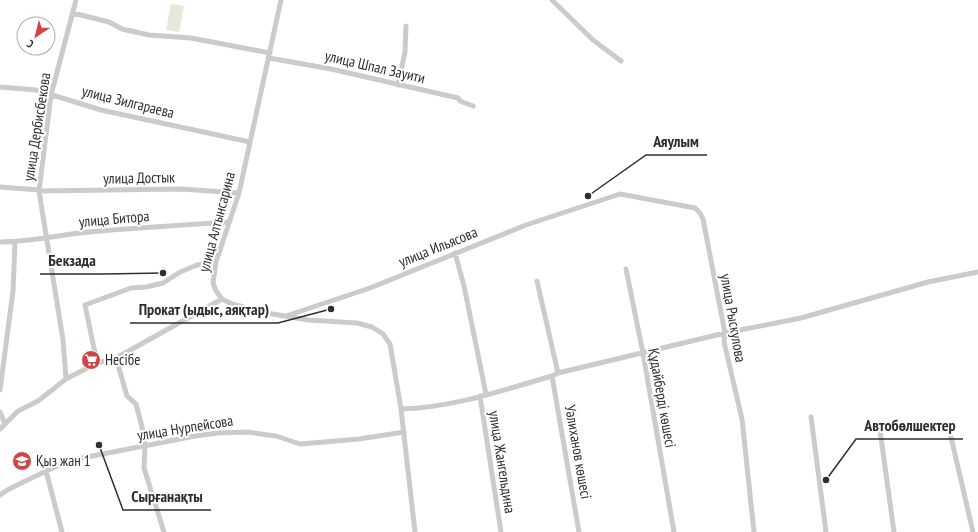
<svg xmlns="http://www.w3.org/2000/svg" width="978" height="532" font-family="'PT Sans Narrow',sans-serif">
<style>
.green{fill:#e3eadd}
.lines{fill:none;stroke-linecap:round;stroke-linejoin:round}
.minor{stroke:#cbcbcb;stroke-width:5}
.labels{text-anchor:middle;stroke-width:4;stroke-linejoin:round;paint-order:stroke}
.street-label{font-size:15px;fill:#2e2e2e;stroke:#fff}
.poi-label{font-size:15px;fill:#2e2e2e;stroke:#fff;text-anchor:start}
.leader{fill:none;stroke:#2e2e2e;stroke-width:1.5}
.callout-dot{fill:#2e2e2e;stroke:#fff;stroke-width:1.5}
.callout-label{font-size:16px;text-anchor:middle;font-weight:bold;fill:#2e2e2e;stroke:#fff;stroke-width:4;stroke-linejoin:round;paint-order:stroke}
</style>
<rect width="100%" height="100%" fill="#fff"/>
<path class="green" d="M171,4L184,6L179,32L166,30Z"/>
<g class="lines">
<path class="minor" d="M281,0L239,193L216,262L213,283L216,291L222,299L232,304L267,313L308,320L357,323L372,327L383,334L390,344L401,409L415,532
M552,0L593,40L621,61
M73,13L109,22L122,29L149,35L191,38L270,53
M269,58L331,69L458,98L460,101L473,106
M398,85L405,52L406,26
M0,87L36,90L101,110L250,142
M0,187L39,190
M39,191L181,189L239,193
M0,242C30,242 59,235 88,232C135,228 182,225 229,222
M455,253L464,286L486,394
M626,269L643,353L674,532
M537,281L558,373
M286,316L370,288L526,225L620,194L695,208L700,213L703,219L725,333L724,342L742,419L754,532
M116,358L127,396L136,404L142,427L145,446L144,468L164,532
M97,363L85,305L131,288L146,287L163,283L180,272L197,265L216,262
M552,376L579,532
M66,379L63,340L39,191L51,95L76,0
M0,390L13,291L15,242
M480,396L501,532
M401,409C452,408 503,390 552,376L558,373L725,333L801,318L928,282L978,272
M0,412L5,424
M811,417L826,532
M879,423L894,532
M0,429L18,411L38,401L66,379L97,363L116,358L222,299
M951,437L973,532
M46,471L62,532
M0,495L9,489L46,471L72,460L195,436L218,433L247,432L276,436L300,444L359,439L404,432"/>
</g>
<defs>
<g id="supermarket-disc" transform="scale(1)"><circle r="9.5" fill="#d24544" stroke="#fff"/><path d="M-6-5.5h2.5l.6 2H6L4.5 2H-2.5L-4.4-4H-6ZM-1.5 3.2a1.3 1.3 0 1 0 .1 0ZM3 3.2a1.3 1.3 0 1 0 .1 0Z" fill="#fff"/></g>
<g id="school-disc" transform="scale(1)"><circle r="9.5" fill="#d24544" stroke="#fff"/><path d="M0-5L7-2L0 1L-7-2ZM-4 1L0 2.5L4 1V4Q0 6-4 4Z" fill="#fff"/></g>
</defs>
<g fill-rule="evenodd">
<use href="#supermarket-disc" x="91" y="360"/>
<use href="#school-disc" x="22" y="461"/>
</g>
<g class="labels">
<g class="street-label">
<text transform="translate(375 67) rotate(13)" y="5">улица Шпал Зауити</text>
<text transform="translate(128 102) rotate(14)" y="5">улица Зилгараева</text>
<text transform="translate(37 127) rotate(-81)" y="5">улица Дербисбекова</text>
<text transform="translate(139 178) rotate(-1)" y="5">улица Достык</text>
<text transform="translate(114 219) rotate(-5)" y="5">улица Битора</text>
<text transform="translate(217 222) rotate(-75)" y="5">улица Алтынсарина</text>
<text transform="translate(438 247) rotate(-22)" y="5">улица Ильясова</text>
<text transform="translate(733 318) rotate(80)" y="5">улица Рыскулова</text>
<text transform="translate(662 398) rotate(80)" y="5">Құдайберді көшесі</text>
<text transform="translate(185 428) rotate(-9)" y="5">улица Нурпейсова</text>
<text transform="translate(578 452) rotate(80)" y="5">Уәлиханов көшесі</text>
<text transform="translate(502 462) rotate(81)" y="5">улица Жангельдина</text>
</g>
<g class="poi-label">
<text x="105" y="365">Несібе</text>
<text x="36" y="466">Қыз жан 1</text>
</g>
</g>
<path class="leader" d="M588 196L646 155H707M163 273L104 274H40M331 309L278 323H130M826 480L856 439H963M99 445L123 510H211"/>
<g class="callout-dot">
<circle cx="588" cy="196" r="4"/>
<circle cx="163" cy="273" r="4"/>
<circle cx="331" cy="309" r="4"/>
<circle cx="826" cy="480" r="4"/>
<circle cx="99" cy="445" r="4"/>
</g>
<g class="callout-label">
<text x="676" y="147">Аяулым</text>
<text x="72" y="266">Бекзада</text>
<text x="204" y="315">Прокат (ыдыс, аяқтар)</text>
<text x="910" y="431">Автобөлшектер</text>
<text x="167" y="502">Сырғанақты</text>
</g>
<g transform="translate(36 36) rotate(215)"><circle r="19" fill="#ffffff" stroke="#ababab"/>
<path d="M0-3L7 15L0 10L-7 15Z" fill="#d24544"/>
<text y="-6" font-size="11" font-weight="bold" text-anchor="middle" fill="#2e2e2e">С</text>
</g>
</svg>
